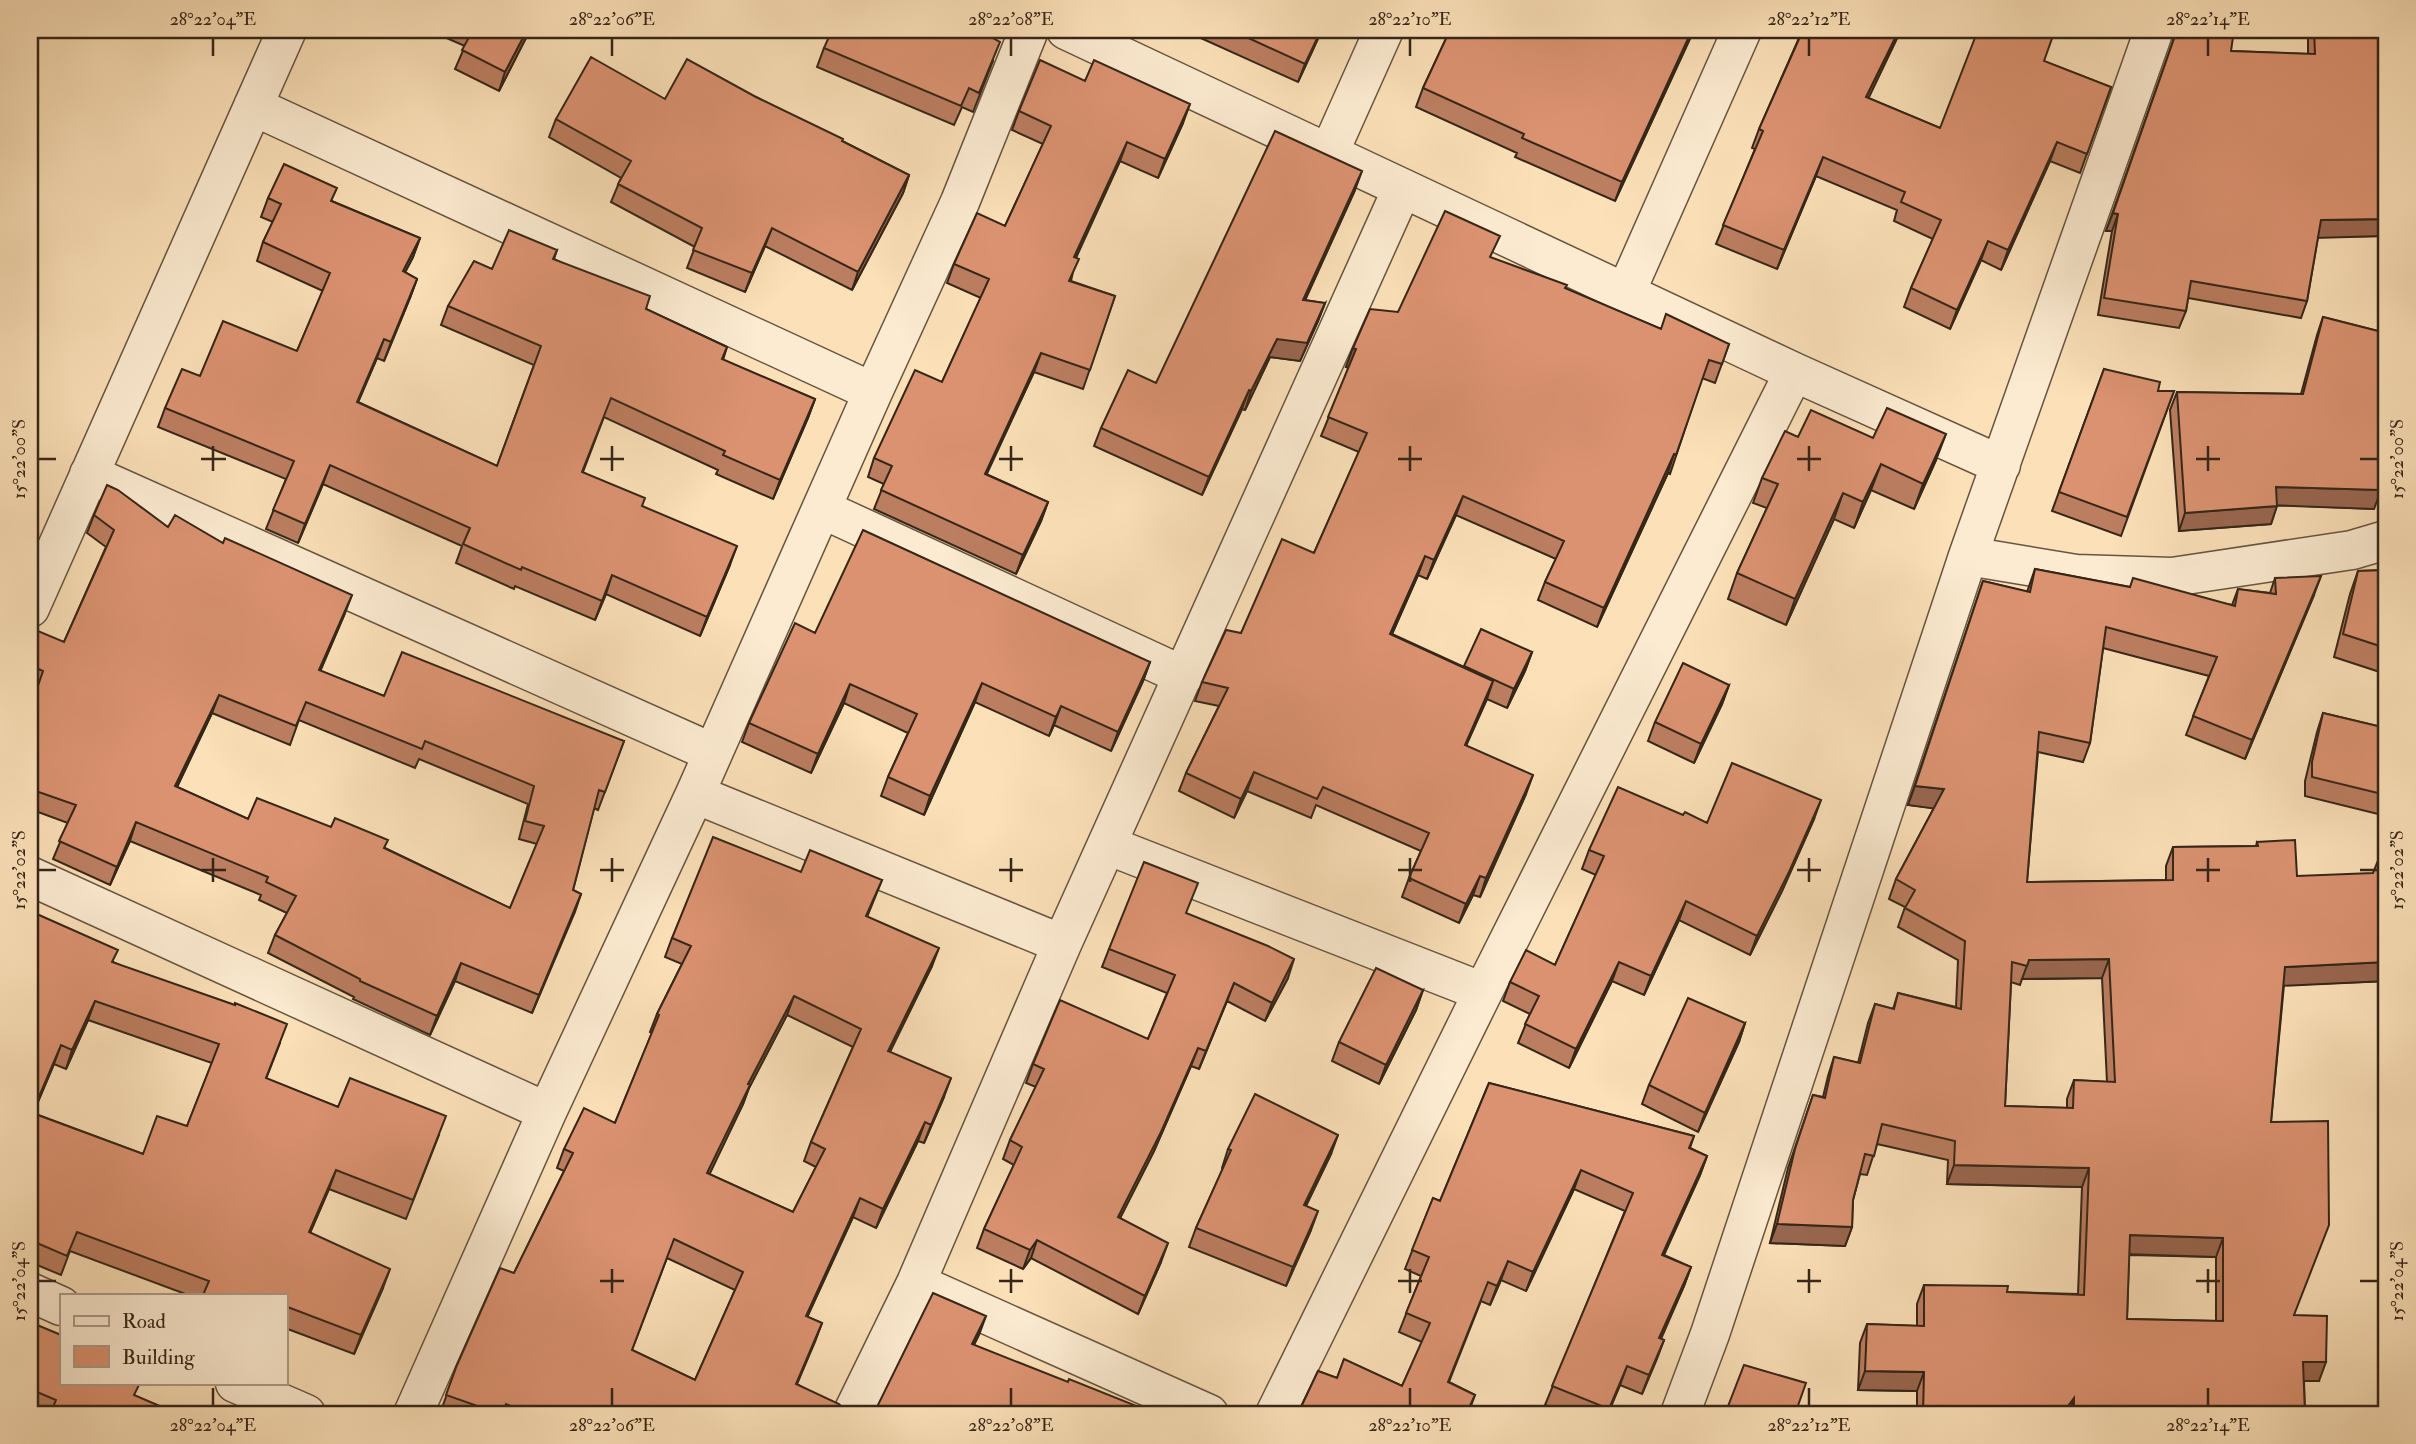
<svg xmlns="http://www.w3.org/2000/svg" width="2416" height="1444" font-family="'IM FELL Double Pica',serif">
<style>
.lines{fill:none;stroke-linecap:round;stroke-linejoin:round}
.minor-casing{stroke:#665440;stroke-width:41}
.minor{stroke:#fcebd1;stroke-width:38}
.wall{fill:#bc7e61;stroke:#352618;stroke-width:2;fill-rule:evenodd}
.shaded-wall{fill:#99664f;stroke:#352618;stroke-width:2}
.building{fill:#db9271;stroke:#352618;stroke-width:2;fill-rule:evenodd}
.ticks{fill:none;stroke:#352618;stroke-width:2.5}
.neatline{fill:none;stroke:#352618;stroke-width:2.5}
.ticks-label{font-size:18px;text-anchor:middle;fill:#352618}
</style>
<rect width="100%" height="100%" fill="#fbe0b8"/>
<filter id="stains"><feTurbulence type="fractalNoise" baseFrequency=".00286" numOctaves="4"/><feColorMatrix values="0 0 0 0 .2 0 0 0 0 .09 0 0 0 0 .02 0 0 0 .5 -.17"/></filter>
<radialGradient id="worn" r=".72"><stop offset=".6" stop-color="#630" stop-opacity="0"/><stop offset="1" stop-color="#630" stop-opacity=".3"/></radialGradient>
<g class="lines">
<g class="minor-casing">
<path id="minor" d="M1066,30L1794,372L2001,465
M253,106L873,392
M1329,153L1384,30
M1626,292L1742,30
M89,474L713,753
M822,509L1184,676
M1968,556L2076,574L2172,577L2352,550L2386,540
M30,608L287,30
M695,794L1062,944
M1107,845L1483,992
M30,876L547,1112
M916,1283L1209,1414
M30,1292L61,1306
M235,1383L306,1414
M413,1414L547,1112L695,794L873,392L960,202L1029,30
M852,1414L916,1283L1062,944L1402,189
M1275,1414L1483,992L1794,372
M1680,1414L1710,1334L1968,556L2154,30"/>
</g>
<use href="#minor" class="minor"/>
</g>
<path class="wall" d="M428,30H530L499,91L455,69L465,46Z
M731,30H751L748,36Z
M995,30L992,38L993,61L973,112L962,107L954,125L817,67L824,48Z
M1183,30H1322L1298,82Z
M1450,30H1694L1615,201L1515,157L1517,153L1416,107L1423,88Z
M1796,30H1901L1868,98L1940,128L2044,61L2111,87L2080,173L2050,161L2001,270L1981,260L1950,329L1904,307L1911,288L1933,239L1894,221L1897,210L1816,176L1777,269L1716,244L1755,149L1752,148L1759,129L1799,38L1794,36Z
M2177,30L2231,51L2308,54V30H2386L2383,236L2318,237L2307,301L2301,318L2188,298L2186,311L2179,328L2098,315L2112,231H2106Z
M1085,81L1183,123L1158,178L1120,161L1076,258L1071,281L1115,296L1083,389L1034,372L986,474L1048,502L1041,521L1016,574L874,509L884,484L868,477L874,458L942,382L981,298L947,283L954,264L1005,226L1043,144L1012,130L1019,111Z
M756,97L909,175L903,193L852,290L765,246L745,292L687,268L695,247L611,202L621,178L549,137L556,119L665,99Z
M1355,190L1305,300L1325,303L1318,321L1300,361L1270,357L1245,410L1242,409L1202,495L1094,446L1101,428L1156,383Z
M268,198L332,201L420,238L413,257L405,272L417,279L410,298L384,361L377,358L358,402L497,466L534,365L441,325L448,306L492,269L557,250L554,259L646,309L727,347L723,360L815,399L808,418L773,499L716,474L718,470L604,417L583,472L642,507L730,565L700,636L606,594L595,620L515,586L514,589L456,563L462,546L323,484L298,543L266,529L286,479L158,427L165,408L200,376L297,351L323,291L257,261L263,242L273,222L261,217Z
M1491,258L1661,329L1729,344L1715,383L1702,378L1670,474L1668,473L1597,627L1538,600L1545,582L1556,559L1456,515L1427,579L1418,575L1392,634L1464,667L1532,652L1525,671L1507,708L1487,699L1466,745L1526,794L1480,897L1473,895L1459,923L1402,897L1409,878L1421,851L1316,805L1311,818L1247,791L1234,818L1179,791L1186,773L1219,706L1195,701L1202,682L1241,633L1314,553L1359,452L1321,436L1349,368L1346,367L1353,348L1398,312Z
M2323,317L2386,333V465L2381,464L2374,509L2277,505L2271,524L2179,531L2170,410L2177,392L2301,394L2317,335Z
M2104,369L2158,391H2174L2121,536L2052,511Z
M1798,437L1873,438L1936,460L1914,509L1871,490L1854,528L1834,519L1786,625L1728,599L1737,573L1767,508L1753,503L1762,478Z
M94,515L168,527L345,613L320,671L384,696L624,741L598,810L594,808L573,890L581,894L532,1013L455,981L430,1035L353,999L354,997L268,953L275,935L287,913L259,900L261,895L130,841L110,885L53,859L68,823L30,809V709L37,689L30,686V649L64,642L106,547L87,533ZM212,713L290,745L299,720L415,768L419,759L528,804L519,839L537,844L510,908L385,848L248,819L177,787Z
M2386,566V674L2334,657L2350,594L2358,571L2385,570Z
M2035,569L2130,587L2232,605L2238,589L2270,593L2275,578L2314,595L2245,759L2186,735L2209,676L2103,648L2090,743L2083,762L2038,752L2027,882L2166,880V866L2173,847L2256,846L2257,842L2297,876L2386,981L2284,985L2271,1122L2294,1315L2319,1381H2304L2305,1414H1917V1391L1858,1390L1860,1343L1867,1324L1917,1326V1304L1924,1285L2007,1292L2078,1294L2082,1187L1947,1184L1948,1160L1877,1144L1867,1175L1860,1174L1853,1200L1852,1227L1845,1246L1770,1243L1788,1168L1813,1095L1823,1097L1828,1076L1834,1057L1858,1063L1868,1023L1875,1004L1893,1009L1898,993L1956,1007L1958,960L1898,927L1905,907L1889,899L1896,879L1934,808L1908,805L1983,581L2027,592ZM2102,978L2107,1082L2074,1080L2067,1099V1108L2005,1106L2011,982L2020,985L2022,979ZM2129,1255L2216,1257V1321L2127,1319Z
M815,633L1150,662L1143,681L1111,751L1054,725L1049,736L975,702L924,815L881,796L888,777L908,733L844,703L811,773L742,742L749,723Z
M1729,685L1722,704L1694,763L1648,741L1655,722Z
M2323,713L2386,728V816L2305,796V781L2317,732Z
M1683,815L1707,823L1814,819L1782,891L1750,955L1679,920L1644,995L1612,981L1569,1068L1518,1043L1530,1014L1503,1001L1510,982L1555,965L1596,875L1582,869L1589,850Z
M801,872L882,880L867,917L932,966L890,1052L944,1097L924,1143L918,1141L876,1228L853,1217L807,1317L822,1323L797,1384L849,1414H440L457,1365L514,1273L564,1171L557,1168L564,1149L615,1123L652,1033L650,1032L657,1014L682,964L665,957L672,938ZM787,1015L853,1047L811,1142L804,1161L816,1167L793,1212L709,1174L743,1104L749,1088ZM667,1258L735,1290L695,1380L632,1350Z
M30,911L113,962L280,1043L266,1079L338,1107L439,1135L406,1219L329,1189L310,1233L383,1288L354,1354L285,1328V1295H188L70,1251L61,1275L30,1262ZM88,1020L212,1063L187,1126L143,1154L33,1113L54,1064L66,1069Z
M1186,913L1288,978L1265,1021L1227,1001L1199,1069L1191,1066L1154,1151L1120,1218L1161,1262L1138,1314L1031,1258L1023,1269L977,1248L984,1229L1014,1165L1003,1159L1010,1140L1036,1087L1026,1083L1033,1064L1148,1039L1167,993L1102,967L1109,949Z
M1423,990L1416,1010L1379,1084L1332,1061L1339,1042Z
M1745,1023L1739,1042L1698,1132L1642,1104L1649,1085Z
M1489,1083L1694,1136L1690,1148L1707,1156L1700,1175L1664,1255L1691,1267L1684,1286L1661,1339L1664,1340L1642,1394L1620,1385L1608,1414H1568L1545,1405L1625,1211L1574,1189L1526,1291L1501,1280L1490,1305L1481,1301L1449,1382L1475,1395L1468,1414H1291L1302,1405L1318,1371L1337,1378L1344,1359L1402,1386L1422,1342L1399,1332L1421,1276L1405,1269L1433,1198L1440,1201Z
M1228,1149L1331,1154L1306,1206L1311,1230L1286,1286L1189,1247L1196,1228L1223,1169L1222,1168Z
M30,1322L135,1396L178,1414H37L30,1411Z
M2386,1326V1414H2384L2382,1338Z"/>
<path class="shaded-wall" d="M527,30H530L499,91L505,72Z
M1321,30H1322L1298,82L1305,64Z
M1692,30H1694L1615,201L1622,182Z
M1899,30H1901L1860,116L1866,97Z
M1190,104L1183,123L1158,178L1165,159Z
M1127,142L1120,161L1067,276L1074,257Z
M2057,142L2050,161L2001,270L2008,250Z
M1823,157L1816,176L1777,269L1784,250Z
M1362,171L1355,190L1297,318L1303,300Z
M909,175L903,193L852,290L858,272Z
M2113,213L2118,214L2112,231H2106Z
M2386,219V226L2383,236L2315,238L2321,220Z
M772,228L765,246L745,292L752,273Z
M420,238L413,257L396,290L403,271Z
M1988,241L1981,260L1950,329L1957,310Z
M417,279L410,298L384,361L391,342Z
M1325,303L1318,321L1300,361L1270,357L1245,410L1251,391L1277,339Z
M384,339L377,358L350,421L357,402Z
M1353,348L1356,349L1350,368L1346,367Z
M1041,353L1034,372L978,493L985,474Z
M1249,390L1242,409L1202,495L1209,477Z
M815,399L808,418L773,499L780,480Z
M1946,434L1936,460L1914,509L1923,484Z
M1674,454L1668,473L1597,627L1604,608Z
M1881,464L1871,490L1854,528L1863,502Z
M330,465L323,484L298,543L305,524Z
M2276,487L2381,490L2374,509L2269,505Z
M1843,493L1834,519L1786,625L1795,599Z
M1463,496L1456,515L1427,579L1434,560Z
M1048,502L1041,521L1016,574L1023,555Z
M2277,506L2271,524L2179,531L2185,513Z
M737,546L730,565L700,636L707,617Z
M1425,556L1418,575L1384,652L1390,634Z
M612,575L606,594L595,620L602,601Z
M2321,576L2314,595L2245,759L2252,740Z
M352,595L345,613L313,688L319,670Z
M1532,652L1525,671L1507,708L1514,689Z
M1150,662L1143,681L1111,751L1118,732Z
M1493,681L1487,699L1458,764L1465,745Z
M982,683L975,702L924,815L930,796Z
M850,684L844,703L811,773L818,754Z
M1729,685L1722,704L1694,763L1701,744Z
M219,695L212,713L169,804L175,786Z
M1061,706L1054,725L1049,736L1056,717Z
M1254,772L1247,791L1234,818L1241,799Z
M1533,775L1526,794L1480,897L1486,878Z
M1915,786L1944,789L1937,809L1908,805Z
M1821,800L1814,819L1782,891L1750,955L1757,936Z
M136,822L130,841L110,885L117,867Z
M1480,876L1473,895L1459,923L1466,904Z
M581,894L575,912L532,1013L539,995Z
M1686,901L1679,920L1644,995L1651,976Z
M939,948L932,966L881,1069L888,1051Z
M1294,959L1288,978L1265,1021L1272,1003Z
M2109,959L2102,978L2022,979L2029,960Z
M1619,962L1612,981L1569,1068L1576,1049Z
M2386,962V981L2278,986L2285,967Z
M461,963L455,981L430,1035L437,1016Z
M1234,983L1227,1001L1199,1069L1206,1051Z
M1423,990L1416,1010L1379,1084L1386,1065Z
M794,996L787,1015L749,1088L743,1104L701,1192L707,1173L748,1084Z
M95,1001L88,1020L66,1069L72,1050Z
M1745,1023L1739,1042L1698,1132L1705,1113Z
M61,1045L54,1064L30,1121V1119Z
M1198,1048L1191,1066L1154,1151L1111,1236L1118,1217Z
M951,1078L944,1097L924,1143L931,1125Z
M925,1122L918,1141L876,1228L883,1209Z
M1338,1135L1331,1154L1297,1224L1304,1205Z
M1707,1156L1700,1175L1655,1274L1662,1255Z
M1954,1165L2089,1168L2082,1187L1947,1184Z
M336,1170L329,1189L302,1251L309,1232Z
M1581,1170L1574,1189L1526,1291L1533,1272Z
M860,1198L853,1217L799,1335L806,1316Z
M1318,1211L1311,1230L1286,1286L1293,1267Z
M1777,1224L1852,1227L1845,1246L1770,1243Z
M2130,1235L2223,1238L2216,1257L2123,1254Z
M1037,1240L1031,1258L1023,1269L1030,1250Z
M1168,1243L1161,1262L1138,1314L1145,1296Z
M1508,1261L1501,1280L1490,1305L1497,1286Z
M1691,1267L1684,1286L1652,1357L1659,1338Z
M390,1269L383,1288L354,1354L361,1335Z
M986,1316L979,1335L965,1363L972,1344Z
M822,1323L815,1342L789,1402L796,1384Z
M1664,1340L1657,1359L1642,1394L1649,1375Z
M2303,1362H2326L2319,1381H2296Z
M1627,1366L1620,1385L1607,1414Z
M1865,1371L1924,1372L1917,1391L1858,1390Z
M2074,1398L2069,1414H2062Z"/>
<path class="building" d="M473,30H527L505,72L462,50Z
M832,30H994L991,37L1000,42L979,93L969,88L961,106L824,48Z
M1231,30H1321L1305,64Z
M1450,30H1692L1622,182L1522,138L1524,134L1423,88Z
M1803,30H1899L1866,97L1940,128L1978,30H2055L2044,61L2111,87L2087,154L2057,142L2008,250L1988,241L1957,310L1911,288L1941,220L1901,202L1905,192L1823,157L1784,250L1723,225L1763,131L1759,129Z
M2177,30H2234L2231,51L2315,54L2314,30H2386V219L2321,220L2307,301L2191,281L2186,311L2104,298L2118,214L2113,213Z
M591,57L665,99L687,59L756,97L843,139L842,141L909,175L858,272L772,228L752,273L693,250L702,228L618,184L631,161L556,119Z
M1040,60L1085,81L1094,60L1190,104L1165,159L1127,142L1074,257L1079,259L1069,281L1115,296L1090,370L1041,353L985,474L1048,502L1023,555L881,490L892,466L874,458L915,370L942,382L989,279L954,264L977,213L1005,226L1051,126L1019,111Z
M1275,131L1362,171L1303,300L1325,303L1307,343L1277,339L1251,391L1249,390L1209,477L1101,428L1128,370L1156,383Z
M284,164L337,188L331,201L420,238L403,271L417,279L391,342L384,339L357,402L497,466L541,346L448,306L474,261L492,269L509,230L557,250L553,259L650,296L646,309L727,347L722,359L815,399L780,480L723,455L725,451L611,398L582,472L645,498L642,506L737,546L707,617L612,575L602,601L522,567L521,570L463,544L470,528L330,465L305,524L273,510L294,461L165,408L182,369L200,376L223,321L297,351L330,273L263,242L281,204L268,198Z
M1445,211L1500,236L1490,257L1567,285L1565,288L1661,329L1666,314L1729,344L1722,364L1709,360L1676,455L1674,454L1604,608L1545,582L1564,541L1463,496L1434,560L1425,556L1390,634L1493,681L1465,745L1533,775L1486,878L1480,876L1466,904L1409,878L1429,833L1323,787L1317,799L1254,772L1241,799L1186,773L1228,688L1202,682L1226,630L1241,633L1282,539L1314,553L1367,433L1328,417L1356,349L1353,348L1370,309L1398,312Z
M2323,317L2386,333V445L2382,444L2381,490L2276,487L2277,506L2185,513L2177,392L2303,394Z
M2104,369L2160,382L2158,391H2174L2127,517L2059,492Z
M1887,408L1946,434L1923,484L1881,464L1863,502L1843,493L1795,599L1737,573L1778,484L1762,478L1785,431L1798,437L1811,410L1873,438Z
M107,485L118,490L168,527L175,515L223,543L225,538L352,595L319,670L384,696L402,652L624,741L605,792L599,790L573,890L581,894L539,995L461,963L437,1016L360,981V979L275,935L296,896L266,882L268,877L136,822L117,867L59,841L76,805L30,789V709L43,671L30,665V649L38,631L64,642L114,530L94,515ZM219,695L296,726L306,702L422,749L425,741L534,786L525,821L544,826L510,908L384,848L388,840L335,818L331,827L257,798L248,819L175,786Z
M863,530L1150,662L1118,732L1061,706L1056,717L982,683L930,796L888,777L917,714L850,684L818,754L749,723L795,623L815,633Z
M2035,569L2130,587L2133,578L2235,606L2238,589L2276,594L2275,578L2321,576L2252,740L2193,716L2217,657L2106,627L2090,743L2039,732L2027,882L2173,880V847L2258,846L2257,842L2295,840L2297,876L2373,873L2386,841V962L2285,967L2271,1122L2328,1121L2329,1225L2294,1315L2327,1316L2326,1362H2303L2305,1414H2074V1398L2062,1414H1923L1924,1372L1865,1371L1867,1324L1924,1326V1285L2008,1286L2007,1292L2084,1295L2089,1168L1954,1165L1955,1141L1882,1124L1874,1156L1865,1154L1853,1200L1852,1227L1777,1224L1795,1149L1813,1095L1825,1098L1834,1057L1860,1063L1875,1004L1894,1009L1898,993L1961,1009L1965,941L1905,908L1915,890L1896,879L1944,789L1915,786L1983,581L2030,592ZM2109,959L2115,1082L2074,1080L2073,1108L2005,1106L2012,962L2027,966L2029,960ZM2130,1235L2223,1238V1321L2127,1319Z
M2386,569V648L2343,634L2358,571L2386,570Z
M1481,629L1532,652L1514,689L1464,666Z
M1683,663L1729,685L1701,744L1655,722Z
M2323,713L2386,728V795L2312,777V762Z
M1732,763L1821,800L1789,872L1757,936L1686,901L1651,976L1619,962L1576,1049L1525,1024L1539,996L1510,982L1526,950L1555,965L1604,856L1589,850L1618,787L1683,815L1685,812L1707,823Z
M713,837L801,872L810,850L882,880L866,916L939,948L888,1051L951,1078L931,1125L925,1122L883,1209L860,1198L806,1316L822,1323L796,1384L839,1404L849,1414H529L506,1404L502,1414H500L446,1395L457,1365L500,1268L514,1273L573,1153L564,1149L584,1108L615,1123L659,1015L657,1014L691,946L672,938ZM794,996L861,1029L811,1142L825,1149L793,1212L707,1173L750,1085L748,1084ZM674,1239L743,1272L695,1380L632,1350Z
M1144,862L1198,883L1186,913L1268,946L1294,959L1272,1003L1234,983L1206,1051L1198,1048L1161,1132L1118,1217L1168,1243L1145,1296L1037,1240L1030,1250L984,1229L1022,1147L1010,1140L1044,1069L1033,1064L1060,1000L1148,1039L1175,975L1109,949Z
M30,882L37,885L30,901Z
M30,911L118,950L112,962L235,1005V1003L287,1024L266,1078L338,1107L350,1078L446,1116L413,1200L336,1170L309,1232L390,1269L361,1335L285,1306V1295H203L209,1281L77,1232L67,1256L30,1240ZM95,1001L219,1044L187,1126L157,1116L143,1154L32,1113L61,1045L72,1050Z
M1376,968L1423,990L1386,1065L1339,1042Z
M1688,998L1745,1023L1705,1113L1649,1085Z
M1489,1083L1694,1136L1689,1148L1707,1156L1662,1255L1691,1267L1659,1338L1664,1340L1649,1375L1627,1366L1609,1409L1552,1386L1633,1193L1581,1170L1533,1272L1508,1261L1497,1286L1488,1282L1448,1382L1475,1395L1466,1414H1291L1302,1405L1318,1371L1337,1378L1344,1359L1402,1386L1430,1323L1406,1313L1429,1257L1412,1250L1433,1198L1440,1201Z
M1255,1094L1338,1135L1304,1205L1318,1211L1293,1267L1196,1228L1231,1150L1228,1149Z
M933,1293L986,1316L972,1344L1068,1382L1069,1379L1139,1407L1136,1414H869L878,1405Z
M30,1322L61,1335V1383H140L134,1395L178,1414H50L56,1400L30,1389Z
M1744,1365L1806,1383L1795,1414H1725Z"/>
<path class="ticks" d="M213,38V56M612,38V56M1011,38V56M1410,38V56M1809,38V56M2208,38V56M213,446V471M612,446V471M1011,446V471M1410,446V471M1809,446V471M2208,446V471M38,459H56M201,459H226M600,459H624M999,459H1023M1398,459H1422M1797,459H1821M2196,459H2220M2360,459H2378M213,858V882M612,858V882M1011,858V882M1410,858V882M1809,858V882M2208,858V882M38,870H56M201,870H226M600,870H624M999,870H1023M1398,870H1422M1797,870H1821M2196,870H2220M2360,870H2378M612,1269V1293M1011,1269V1293M1410,1269V1293M1809,1269V1293M2208,1269V1293M38,1281H56M600,1281H624M999,1281H1023M1398,1281H1422M1797,1281H1821M2196,1281H2220M2360,1281H2378M213,1388V1406M612,1388V1406M1011,1388V1406M1410,1388V1406M1809,1388V1406M2208,1388V1406"/>
<rect width="2416" height="1444" fill="none" stroke="#fbe0b8" stroke-width="77"/>
<rect x="60" y="1294" width="228" height="91" fill="#fcebd1" stroke="#ac9c87" stroke-width="2"/>
<rect x="74" y="1316" width="35" height="10" fill="#fcebd1" stroke="#ac9c87" stroke-width="2"/>
<text x="122" y="1328" font-size="21" fill="#352618">Road</text>
<rect x="74" y="1346" width="35" height="21" fill="#db9271" stroke="#ac9c87" stroke-width="2"/>
<text x="122" y="1364" font-size="21" fill="#352618">Building</text>
<rect x="38" y="38" width="2340" height="1368" class="neatline"/>
<g class="ticks-label">
<text x="213" y="25">28°22'04"E</text>
<text x="612" y="25">28°22'06"E</text>
<text x="1011" y="25">28°22'08"E</text>
<text x="1410" y="25">28°22'10"E</text>
<text x="1809" y="25">28°22'12"E</text>
<text x="2208" y="25">28°22'14"E</text>
<text transform="translate(19 459) rotate(-90)" y="6">15°22'00"S</text>
<text transform="translate(2397 459) rotate(-90)" y="6">15°22'00"S</text>
<text transform="translate(19 870) rotate(-90)" y="6">15°22'02"S</text>
<text transform="translate(2397 870) rotate(-90)" y="6">15°22'02"S</text>
<text transform="translate(19 1281) rotate(-90)" y="6">15°22'04"S</text>
<text transform="translate(2397 1281) rotate(-90)" y="6">15°22'04"S</text>
<text x="213" y="1431">28°22'04"E</text>
<text x="612" y="1431">28°22'06"E</text>
<text x="1011" y="1431">28°22'08"E</text>
<text x="1410" y="1431">28°22'10"E</text>
<text x="1809" y="1431">28°22'12"E</text>
<text x="2208" y="1431">28°22'14"E</text>
</g>
<rect width="100%" height="100%" filter="url(#stains)"/>
<rect width="100%" height="100%" fill="url(#worn)"/>
</svg>
